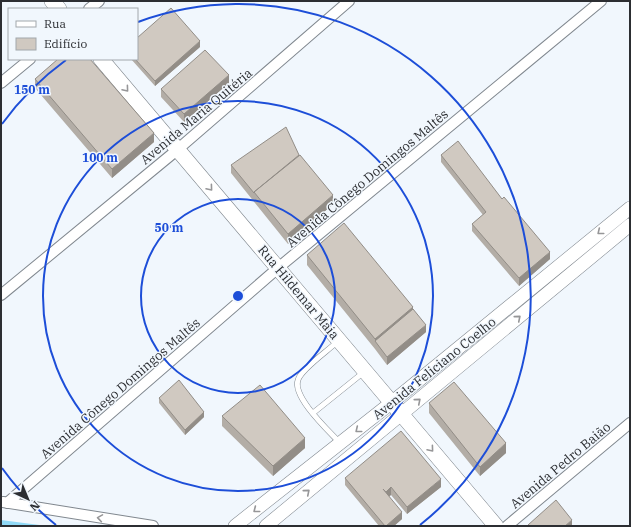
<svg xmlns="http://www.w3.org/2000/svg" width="631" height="527" font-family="'IBM Plex Serif',serif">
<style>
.water{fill:#91daf7}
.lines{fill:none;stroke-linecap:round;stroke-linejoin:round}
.service-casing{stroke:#81888f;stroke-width:6}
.minor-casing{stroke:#81888f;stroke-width:12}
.tertiary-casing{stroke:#81888f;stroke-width:14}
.secondary-casing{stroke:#81888f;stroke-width:16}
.service{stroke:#fff;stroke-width:5}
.minor{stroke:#fff;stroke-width:10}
.tertiary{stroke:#fff;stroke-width:13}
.secondary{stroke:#fff;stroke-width:15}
.wall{fill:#b3ada6}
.shaded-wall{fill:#928d87}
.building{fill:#d0c9c1;stroke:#928d87}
.oneway{stroke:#969698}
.ring{fill:none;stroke:#1d4ed8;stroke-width:2}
.labels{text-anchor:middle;stroke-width:3;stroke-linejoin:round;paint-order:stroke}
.street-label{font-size:13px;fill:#2c2e32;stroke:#f1f7fd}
.centre{fill:#1d4ed8;stroke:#f1f7fd;stroke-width:2}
.ring-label{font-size:12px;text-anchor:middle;font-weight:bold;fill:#1d4ed8;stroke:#f1f7fd;stroke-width:3;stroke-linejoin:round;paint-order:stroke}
</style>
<rect width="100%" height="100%" fill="#f1f7fd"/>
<path class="water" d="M1,520L47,526H1Z"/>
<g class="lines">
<g class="service-casing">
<path id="service" d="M338,341C329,350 301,369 298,380C292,397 329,431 340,443
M313,413L364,372"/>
</g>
<g class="minor-casing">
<path id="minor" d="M89,9L99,1
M1,83L30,59
M1,295L177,150L349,1
M3,502L153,526
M7,503L278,268L601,1
M507,526L630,423"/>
</g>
<g class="tertiary-casing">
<path id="tertiary" d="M235,526L391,403L630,208
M266,526L630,225"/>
</g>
<g class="secondary-casing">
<path id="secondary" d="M52,1L59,9
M101,59L496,526"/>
</g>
<use href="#service" class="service"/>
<use href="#minor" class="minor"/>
<use href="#tertiary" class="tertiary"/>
<use href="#secondary" class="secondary"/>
</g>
<path class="wall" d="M200,47L155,86L131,59H137Z
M35,79L154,142L112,178L35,88Z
M229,83L184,122L161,97V89Z
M299,155L333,204L288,244L231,173V165Z
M441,155L502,199L550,259L519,286L472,231V224L483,215L441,162Z
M307,255L413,309L426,332L387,365L375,349L307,265Z
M159,398L204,417L185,435L159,403Z
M429,403L506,453L480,476L429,413Z
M222,416L305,448L273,476L222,426Z
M345,478L441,487L407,514L391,495L389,496L402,519L394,526H379L345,485Z"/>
<path class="shaded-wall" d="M200,41V47L155,86V81Z
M229,75V83L184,122V114Z
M154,133V142L112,178V169Z
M333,195V204L288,244V234Z
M550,252V259L519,286V278Z
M413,307V317L375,341V349V339Z
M426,325V332L387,365V357Z
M204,412V417L185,435V430Z
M305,438V448L273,476V466Z
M506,443V453L480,476V467Z
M441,479V487L407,514V507Z
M391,487V495L386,499V492Z
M402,512V519L394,526H386Z
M572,520V526H565Z"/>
<path class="building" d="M171,8L200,41L155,81L135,59H137V38Z
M205,50L229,75L184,114L161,89Z
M58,59H90L154,133L112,169L35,79Z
M286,127L299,155L254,192V193L231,165Z
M458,141L502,199L504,197L550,252L519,278L472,224L486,212L441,155Z
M300,155L333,195L288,234L254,192Z
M344,223L413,307L375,339L307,255Z
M413,309L426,325L387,357L375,341Z
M179,380L204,412L185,430L159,398Z
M454,382L506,443L480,467L429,403Z
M260,385L305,438L273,466L222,416Z
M401,431L441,479L407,507L391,487L386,492L383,489L402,512L386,526H385L345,478Z
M556,500L572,520L565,526H529L528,525Z"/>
<defs><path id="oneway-chevron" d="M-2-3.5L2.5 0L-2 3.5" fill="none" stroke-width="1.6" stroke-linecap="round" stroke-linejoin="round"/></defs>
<g class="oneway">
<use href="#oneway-chevron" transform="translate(126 89) rotate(50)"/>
<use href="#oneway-chevron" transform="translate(210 188) rotate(50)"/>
<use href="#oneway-chevron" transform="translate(600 232) rotate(141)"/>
<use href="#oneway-chevron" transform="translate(518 318) rotate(-40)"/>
<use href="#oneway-chevron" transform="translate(418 401) rotate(-40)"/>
<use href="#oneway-chevron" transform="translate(358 430) rotate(141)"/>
<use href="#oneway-chevron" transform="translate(431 449) rotate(50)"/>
<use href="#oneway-chevron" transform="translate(307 492) rotate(-40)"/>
<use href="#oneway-chevron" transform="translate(256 510) rotate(142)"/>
<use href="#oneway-chevron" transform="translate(100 518) rotate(-171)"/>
</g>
<g class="ring">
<circle cx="238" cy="296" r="97"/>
<circle cx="238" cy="296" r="195"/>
<path d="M56 525A292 292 0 0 1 2 468M2 124A292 292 0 0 1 66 60M138 22A292 292 0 0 1 420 525"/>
</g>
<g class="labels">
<g class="street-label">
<text transform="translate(196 116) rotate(-40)" y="5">Avenida Maria Quitéria</text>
<text transform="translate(367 178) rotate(-40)" y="5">Avenida Cônego Domingos Maltês</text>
<text transform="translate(299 292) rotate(50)" y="5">Rua Hildemar Maia</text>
<text transform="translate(434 368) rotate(-39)" y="5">Avenida Feliciano Coelho</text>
<text transform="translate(120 388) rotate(-41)" y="5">Avenida Cônego Domingos Maltês</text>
<text transform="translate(560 465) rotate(-40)" y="5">Avenida Pedro Baião</text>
</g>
</g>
<circle cx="238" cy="296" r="6" class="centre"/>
<g class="ring-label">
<text x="32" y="94">150 m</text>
<text x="100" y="162">100 m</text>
<text x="169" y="232">50 m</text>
</g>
<rect width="631" height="527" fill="none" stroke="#2c2e32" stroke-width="4"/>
<rect x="8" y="8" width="130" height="52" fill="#f1f7fd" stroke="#a2a7ac"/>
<rect x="16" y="21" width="20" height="6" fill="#ffffff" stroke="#a2a7ac"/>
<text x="44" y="28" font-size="12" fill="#2c2e32">Rua</text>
<rect x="16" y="38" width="20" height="12" fill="#d0c9c1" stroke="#a2a7ac"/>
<text x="44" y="48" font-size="12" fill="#2c2e32">Edifício</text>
<g transform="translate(28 499) rotate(136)" stroke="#f1f7fd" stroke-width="3" paint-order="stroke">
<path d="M0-3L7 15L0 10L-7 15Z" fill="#2c2e32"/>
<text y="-6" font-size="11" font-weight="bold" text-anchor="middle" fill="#2c2e32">N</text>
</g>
</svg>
